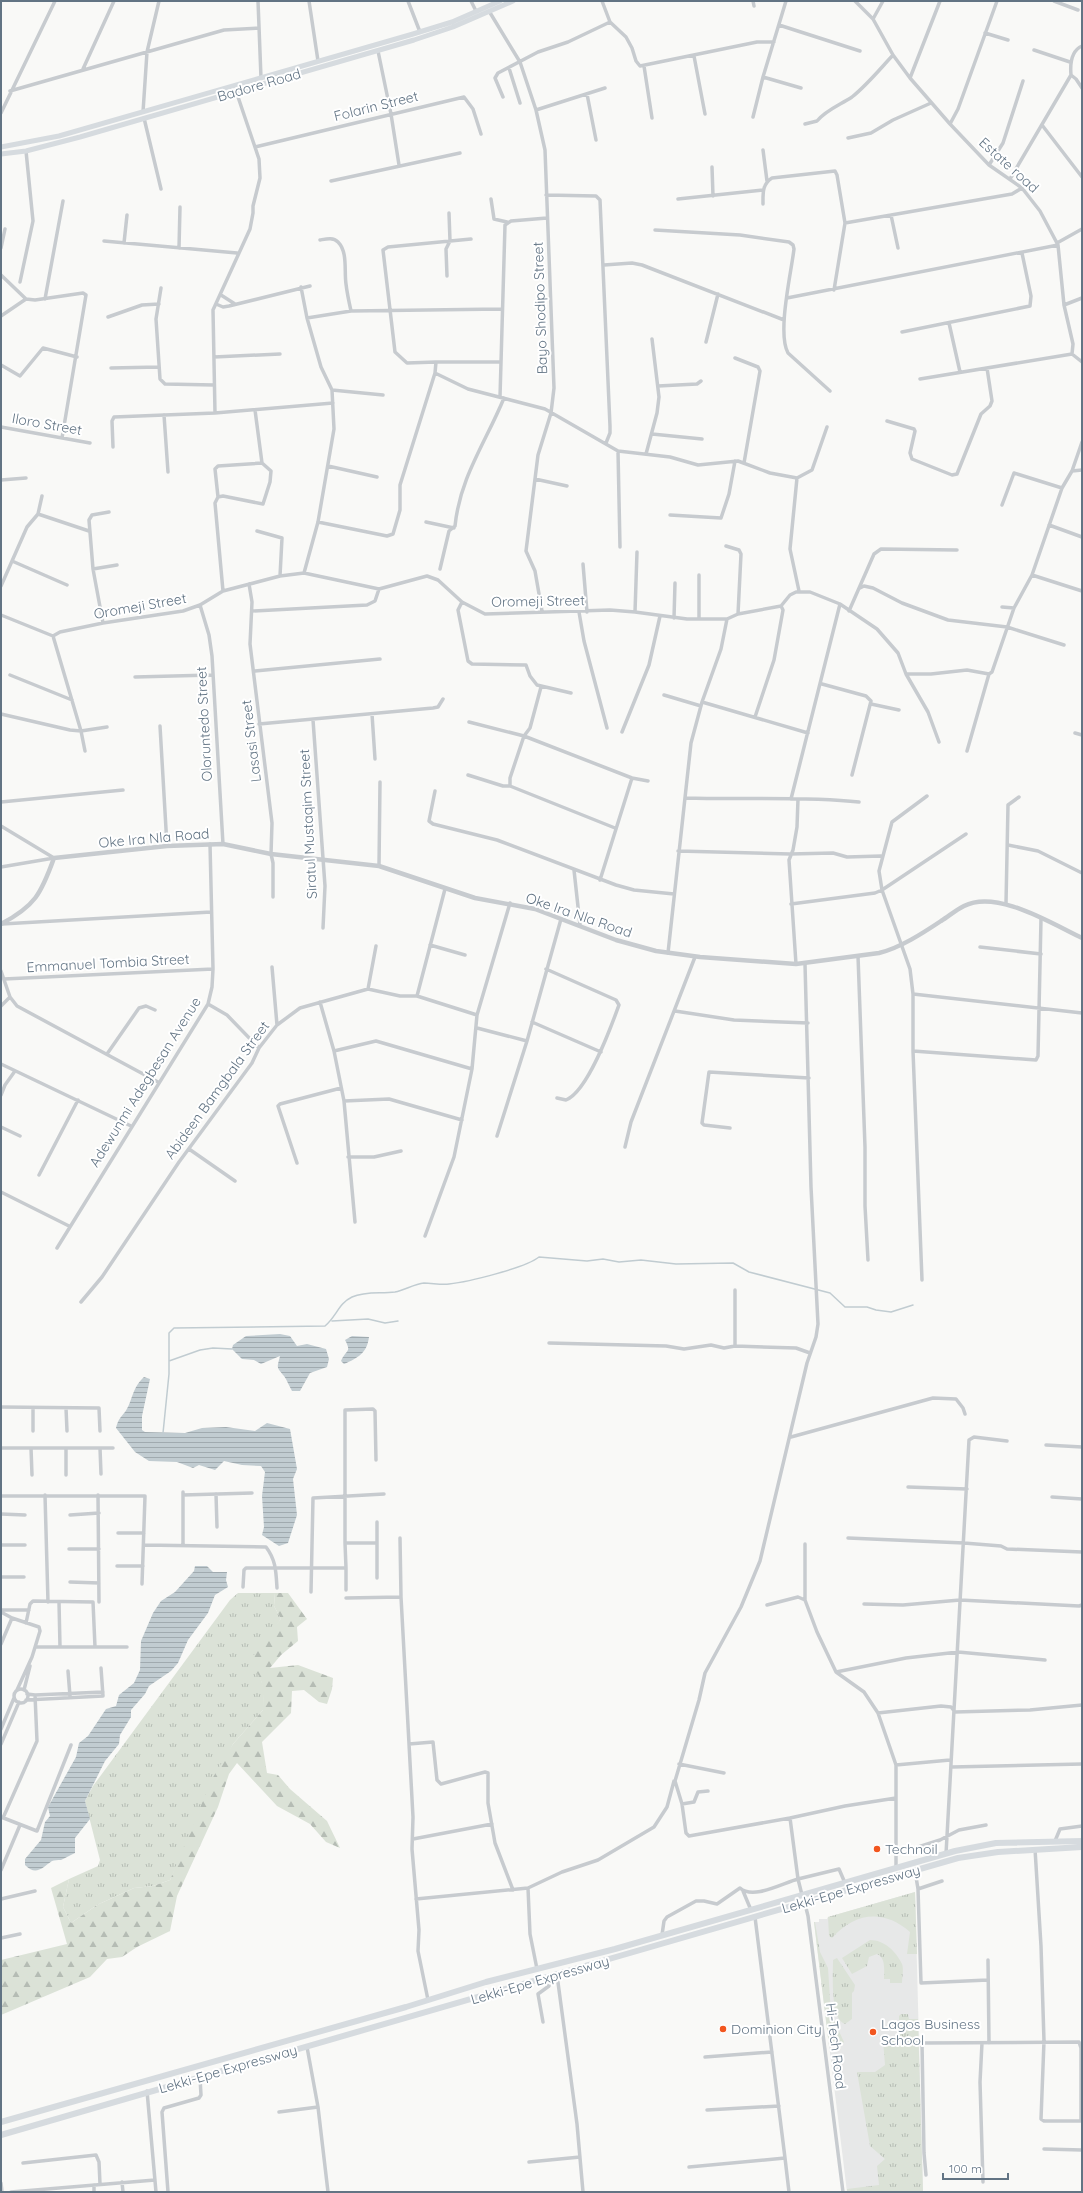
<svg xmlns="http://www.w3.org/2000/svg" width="1083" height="2193" font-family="Quicksand,sans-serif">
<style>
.built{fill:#e7e8e8}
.grass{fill:url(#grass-tufts)}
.forest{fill:url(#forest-firs)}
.water{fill:url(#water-rules)}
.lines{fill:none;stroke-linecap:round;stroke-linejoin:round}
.stream{stroke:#c1ccd1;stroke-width:1.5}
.minor{stroke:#c7cbcf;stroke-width:3.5}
.tertiary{stroke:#c7cbcf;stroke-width:4.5}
.secondary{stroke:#d6dbdf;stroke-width:5}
.trunk{stroke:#d6dbdf;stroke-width:6}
.poi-dot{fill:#f2561e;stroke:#fff;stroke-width:1.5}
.labels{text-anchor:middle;stroke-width:4;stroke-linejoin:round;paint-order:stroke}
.street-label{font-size:14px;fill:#627484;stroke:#fff}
.poi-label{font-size:14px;fill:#627484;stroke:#fff;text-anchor:start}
</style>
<defs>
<pattern id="grass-tufts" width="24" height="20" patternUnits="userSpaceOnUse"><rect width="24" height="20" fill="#dbe2d7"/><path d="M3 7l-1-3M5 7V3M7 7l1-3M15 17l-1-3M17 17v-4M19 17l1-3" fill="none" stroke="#b5bcb4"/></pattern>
<pattern id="forest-firs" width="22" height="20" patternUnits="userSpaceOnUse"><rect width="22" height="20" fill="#dbe2d7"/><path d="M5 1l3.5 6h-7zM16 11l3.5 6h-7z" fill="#b5bcb4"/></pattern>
<pattern id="water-rules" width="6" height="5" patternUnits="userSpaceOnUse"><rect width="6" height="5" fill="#c1ccd1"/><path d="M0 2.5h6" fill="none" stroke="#a0aaaf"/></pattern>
</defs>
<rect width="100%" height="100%" fill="#f9f9f7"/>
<path class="built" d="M915,1892L923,2192H847L814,1922H819V1919H827L828,1917Z"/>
<path class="grass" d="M238,1593H275L274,1606L281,1619L273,1630L259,1674L263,1686V1710L233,1744L170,1880L153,1886L134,1888L97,1905L71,1923L63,1907L69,1879L98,1866L100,1860L85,1801L93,1786L230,1600Z
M915,1892L917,1954H907L910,1932C884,1909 855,1912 832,1938L829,1936L828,1917Z
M814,1922H815L820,1952L828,1968L831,2014L844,2042L842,2044L829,2046Z
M870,1940C884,1940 896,1951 902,1964C904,1969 902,1977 902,1983H890V1979H884C884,1970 886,1958 877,1954L869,1957L867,1966L852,1974L842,1958Z
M837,1958L855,1985L854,1991L852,1993V2019L845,2024C830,2020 833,1974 833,1960Z
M901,2014H908L909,2019H918L923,2192H847V2189L879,2185L877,2166L885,2159L870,2146L857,2072H875L885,2065L883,2040H899V2016Z"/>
<path class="forest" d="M275,1593H288L307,1619L297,1627L298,1641L281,1655L270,1668L298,1665L333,1678L332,1689L327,1704L319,1702L304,1690L292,1691L291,1713L262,1742L267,1773L278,1775L290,1789L327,1821L340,1848L326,1842L310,1824L277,1806L237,1763L229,1774L218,1807L177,1896L170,1931L137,1947L122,1957L107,1959L90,1977L1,2015V1960L67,1944L51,1888L69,1879L63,1907L71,1923L97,1905L134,1888L153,1886L170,1880L212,1779L233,1744L263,1710C263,1689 265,1680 250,1664L259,1644L281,1619L274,1606Z"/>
<path class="water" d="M280,1334L290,1336L297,1346L307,1344L326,1349L329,1359L327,1367L310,1373L300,1391H292C289,1386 287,1380 284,1376C276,1367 277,1368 280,1356L261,1364L254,1360L242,1359L232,1349L233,1345L246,1336Z
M352,1336L369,1337C367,1353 358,1358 344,1364L341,1361C346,1349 352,1353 345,1340Z
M144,1377L150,1379L142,1416V1430L145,1432L185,1433L202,1428L226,1427L255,1431L267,1423L290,1429L297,1469L293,1479L297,1515L288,1543L279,1546L262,1535L264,1527L262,1496L265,1472L261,1466L242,1465L224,1461L215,1470L199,1465L193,1468L177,1462L149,1461L135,1452L116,1428C118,1420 120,1418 125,1412C133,1401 131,1389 144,1377Z
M195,1566H207L213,1572H227L226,1580L228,1587L215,1595L208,1613L188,1640L178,1663L171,1671L149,1686L145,1694L131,1710V1717L120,1735L119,1744L105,1761L85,1801L90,1819L75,1838V1853C70,1855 66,1858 61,1860C58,1860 54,1860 52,1861C42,1868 36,1876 25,1865V1859L41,1840L45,1822L50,1816L48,1807L76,1757L79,1743L88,1736L106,1709L116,1706L119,1695L134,1683L140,1670L141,1641L153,1613L161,1601L175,1592L194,1571Z"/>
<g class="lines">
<path class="stream" d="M332,1321L368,1319L385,1323L398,1321
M169,1361L200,1350L213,1348L232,1349
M163,1433L169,1374V1333L174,1328L325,1326C336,1317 339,1303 352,1297C366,1291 381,1294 395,1292C405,1290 414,1284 424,1283C432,1283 441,1285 449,1284C468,1282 525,1268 539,1257L587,1261L603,1259L619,1262L641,1260L676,1264L733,1263L749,1272L830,1293L845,1307H867L876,1310L891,1312L913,1305"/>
<path class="minor" d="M258,1L261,78
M309,1L318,61
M408,1L420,32
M471,1L476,11
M602,1L610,22L626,37L632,48L636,61L640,66L757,42H774
M753,1L754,6
M855,1L873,19L893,55L910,78L950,124L989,165L1022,188L1040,211L1058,245L1064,305L1073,344L1072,354
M1054,1L1078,10
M489,11L520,62L536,110L545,150L554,388L551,413L538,455L526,551L535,571L542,611
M873,19L883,1
M779,25L860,51
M985,33L1008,40
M1034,50L1070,62
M378,51L391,114L399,165
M694,56L705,114
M644,66L652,118
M509,68L520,103
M83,69L114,1
M1071,75L1076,79L1082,88
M763,77L801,88
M910,78L940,1
M10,91L224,30L259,28
M587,94L596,140
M503,97L495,78L498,73L538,52L568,42L610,22
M536,110L605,88
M143,112L147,52L159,1
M1,113L55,1
M753,117L763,77L786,1
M144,118L161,189
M805,124L817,121C826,110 840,105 852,97C867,85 880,69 893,55
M950,124L958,109L997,1
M1042,125L1082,177
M848,138L871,133L893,120L931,103
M255,147L464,97L473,109L481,134
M763,150L767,181
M989,165L1003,143L1023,81
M712,167L713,196
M1010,179L1071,75C1070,64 1071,51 1082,46
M331,181L460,153
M546,195L596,196L600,200L610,426V433L606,443
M491,199L494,219L507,222
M678,199L763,190
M763,204C763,194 762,184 772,178L835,171L837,175L845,223L834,290
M891,215L898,248
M845,223L1012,194L1022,188
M655,230L740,235L789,242L793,245L794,249C791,274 777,333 788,353L830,391
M320,240C326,239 333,237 338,242C348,252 344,271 346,284C347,293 349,302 351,311
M104,241L237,253
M124,243L127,215
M1057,243L1082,229
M1,248L5,229
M179,248L180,207
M604,265L632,263L642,265L784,320
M1,275L26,299L35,300L83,293L86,295L62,438
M447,276L446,249L450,241L449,213
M20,282L33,221L26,151
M301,287L307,318L321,367L332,390L334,429L318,522L304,573
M161,288L156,319L160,379L165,384L214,385
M221,295L235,304
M787,298L1058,245
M45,299L63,201
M216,304L223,307L229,306L310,286
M1064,305L1082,298
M1,316L26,299
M108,317L142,305L159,304
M307,318L351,311L502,309
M949,323L960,372
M902,332L1030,306L1031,296L1022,253
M706,342L718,294
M214,357L280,354
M735,358L758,367L760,371L744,463
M436,362H501
M1,365L20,376L43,348L77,357
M111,368L159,367
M435,373L468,389L545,409L618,451L670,457L698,465L738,461L770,473L797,478L790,549L799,591
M920,379L1072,354L1082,362
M658,386L697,384L701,381
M332,390L383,395
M500,397L505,225L511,221L547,218
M255,410L262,463
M215,413L213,310L250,229L253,213V206L260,178L259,159L236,91
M164,415L168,472
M887,421L914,429L915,431L910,453L912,459L952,475L957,474L981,414L990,406L992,401L987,368
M1,427L90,443
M652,434L702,439
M113,447L112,421L114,417L215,413L333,403
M618,451L620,547
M646,454L657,413L659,397L652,339
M328,466L377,477
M1072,471L1082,470
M797,478L812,470L827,427
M535,479L567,486
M1,480L26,478
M218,497L223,496L263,504L270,482L271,471L262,463
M1002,505L1014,473L1062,488
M38,514L89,531
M670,515L721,518L729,494L735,461
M318,522L387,536L393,534L400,510V485L435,373L436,362L407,363L395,352L383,250L388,247L471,239
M426,522L454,528
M1049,525L1082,537
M257,531L282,538L280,576
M726,546L739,550L741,554L738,614
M12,561L67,585
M583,564L587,612
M93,569L117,565
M440,569L449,531L455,526C460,477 486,442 504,398
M1032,575L1082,591
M249,584L252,602L250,644L272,823L271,854L273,863V897
M1,586L27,527L38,514L42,496
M860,588L864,586L873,588L902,603L948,620L1007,627L1064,645
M223,591L215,503L218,497L215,469L218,466L262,463
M462,602L458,610L468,661L472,664L526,665L530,676L537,685L571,693
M200,605L209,635L212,656L223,844
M1002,607L1014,608
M252,611L367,605L375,601L379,589
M849,611L874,554L881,549L957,550
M579,612L584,641L607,728
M635,612L637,552
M1,615L53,636
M674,618L675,583
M699,619V575
M103,623L93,569L89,520L92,515L109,512
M53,636L60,632L103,623L183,611L200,605L223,591L280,576L304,573L379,589L427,576L438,580L462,602L485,614L610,610L635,612L687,619H727L738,614L781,606L790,595L796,592H810L840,604L877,629L898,653L906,674L928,712L939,742
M255,671L380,659
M906,674H931L967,670L989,674
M10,675L72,700
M135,677L212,675
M822,684L866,696L871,701L852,775
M664,695L701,706
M702,702L808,733
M871,704L899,710
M1,714L70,730L81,731L53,636
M372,714L375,759
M755,717L774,660L783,610L781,606
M313,720L325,886L323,928
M469,722L524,736L530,728L541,687
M259,724L433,708L438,707L443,699
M160,726L167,846
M622,732L649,665L660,616
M1075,733L1082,735
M85,751L81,731L107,727
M967,751L989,674L992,672L1014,608L1032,575L1062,488L1072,471L1082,442
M468,775L503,786H510
M435,791L429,821L433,824L497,840L616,885L634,890L674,894
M686,798C744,800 802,796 859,802
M791,799L840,604
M1,802L123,790
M1,826L54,858
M615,828L510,786V778L524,736L632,778L648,781
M1008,845L1038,851L1082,873
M678,851L790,854L833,853L847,857L881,856
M379,866L380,782
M1,867L54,858
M574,870L580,925
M600,880L632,778
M1006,903L1008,805L1019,797
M791,904L875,893L882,890L966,834
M2,924L211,912
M430,945L465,955
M980,947L1041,954
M668,953L691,743L702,702L721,649L727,619
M858,956L865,1147V1206L868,1260
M796,964L789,860L793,850L797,827L798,799
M272,967L277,1025
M546,969L616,1000L619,1005C611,1027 588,1091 566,1100L557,1098
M1,971L10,997L17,1006L158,1082
M4,979L213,969
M368,989L376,946
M913,994L1082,1013
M417,996L445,889
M320,1002L334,1051L344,1101L355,1222
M208,1004L227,1015L259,1048
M1,1006L10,997
M675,1011L734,1020L808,1023
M532,1022L601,1052
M477,1028L527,1041
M334,1051L376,1041L472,1069
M913,1051L1036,1060L1038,1056L1041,919
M107,1054L139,1008L146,1006L155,1010
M1,1064L131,1126
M1,1095L5,1085L15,1071
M344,1101L389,1099L462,1120
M1,1127L20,1136
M730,1128L704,1125L702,1123L709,1072L809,1078
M497,1136L527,1041L561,919
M625,1147L631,1122L695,957
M189,1149L235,1181
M348,1157H374L401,1151
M297,1163L278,1106L280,1104L341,1088
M39,1175L78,1100
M1,1192L69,1226
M425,1236L454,1157L472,1069L477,1015L510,903
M57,1248L208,1004L212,987L213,969L210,844
M922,1280L913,1051V994L910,969L882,890L879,871L892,822L927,796
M735,1290V1346
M81,1302L102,1277L179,1162L252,1063L259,1048L277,1025L300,1008L368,989L400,996H417L477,1015
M549,1343L666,1346L684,1349L711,1345L724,1348L735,1346L796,1348L810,1353
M1,1407L99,1408L100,1431
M33,1408V1431
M66,1408L67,1431
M791,1437L933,1398L956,1399L963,1408L965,1414
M1046,1445L1082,1447
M1,1448H113
M31,1448L32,1475
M66,1448V1475
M100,1448L101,1474
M908,1487L967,1489
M216,1494L217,1527
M45,1495L48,1602
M98,1495L99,1602
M183,1495L252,1493
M1,1496H145L142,1584
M1052,1497L1082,1499
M1,1514L25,1515
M70,1515L99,1513
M377,1522V1543
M118,1533H144
M400,1538L401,1597L413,1817L412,1849L419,1930L418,1951L428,2000
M848,1538L964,1543L1001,1546L1007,1549L1082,1552
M345,1543V1410L373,1409L375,1411L376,1460
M1,1545H25
M144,1545L266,1547C276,1560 276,1572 277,1588
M183,1545V1492
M69,1549H99
M117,1566H143
M1,1577H24
M70,1582L99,1583
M243,1587L244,1570L246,1568H346L345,1543H377V1578
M346,1590V1568
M311,1592L313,1498L384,1494
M346,1598L401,1597
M805,1600V1544
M59,1602L60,1647
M864,1604L903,1605L960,1600L1079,1606L1082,1605
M767,1605L798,1597L805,1600L817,1632L836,1672L864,1692L878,1713L896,1765V1868
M1,1610H29
M1,1612L12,1618L1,1644
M12,1618L39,1627L40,1631L32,1657L17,1690
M26,1623L30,1604L33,1601L93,1602L95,1647
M36,1647H127
M68,1671L70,1696
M836,1672L906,1658L958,1652L1045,1660
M14 1696a7 7 0 1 1 14 0a7 7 0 1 1-14 0Z
M24,1690L30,1666
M27,1694L35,1695L103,1692
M26,1700L103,1696L101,1668
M878,1713L941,1706L951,1707L955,1712L1030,1710L1082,1705
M1,1729L14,1698
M1,1744L19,1702
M409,1744L433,1742L437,1780L441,1784L485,1772L488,1773V1803L495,1843L513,1890
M679,1764L724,1773
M896,1765L950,1760
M952,1767L1082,1764
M682,1804L694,1802L698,1792L708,1791
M1,1817L37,1831L71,1745
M3,1818L37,1741L35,1695
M790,1818L845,1806L896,1798
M413,1839L492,1824
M1055,1841L1060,1829L1082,1826
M912,1849L940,1840L959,1830L986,1825
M1035,1849L1041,1946L1044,2041L1041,2119L1044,2121H1082
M946,1854L969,1440L974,1437L1007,1441
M1,1870L20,1825
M915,1871L918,1889L921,1983L988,1980
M528,1888L530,1934L537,1969
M918,1889L942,1881
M743,1891L751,1910
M802,1895L798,1879L839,1869L845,1883
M1,1899L35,1891
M416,1899L528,1888L562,1872L598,1860L654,1827L667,1807L674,1781
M802,1904L806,1908L808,1916L843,2192
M662,1935L664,1921L667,1917L696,1901H704L717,1904L740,1888C753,1900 783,1883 798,1879L790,1818L689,1836L686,1833L682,1804L675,1781L699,1700L705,1673L741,1607L760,1561L807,1363L816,1337L818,1324L811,1187L805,964
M1,1938L20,1934
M988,1960L989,2043
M557,1975L577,2124L583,2192
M543,2022L538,1994L549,1986L548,1978
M982,2043L980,2082L983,2182
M307,2047L318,2107L328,2192
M705,2057L772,2052
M147,2091L156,2192
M707,2110L779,2106
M279,2112L318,2107
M1044,2149L1082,2150
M785,2158L789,2192
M529,2162L580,2157
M23,2163L96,2155L99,2162L100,2184
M689,2167L785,2158L755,1917
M926,2175L924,2153L922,2043L1079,2042L1081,2048V2121
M122,2182L123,2192
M1,2183L2,2192
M94,2185V2192
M11,2192L155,2180
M168,2192L162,2112L164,2108L199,2098L201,2095L200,2078"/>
<path class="tertiary" d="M1,924C35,906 41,894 54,858L167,846L223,844L271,854L379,866L475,898L535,909L616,940L656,951L700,957L796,964L879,953C900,948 923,933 941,921C949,916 956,910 964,906C997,889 1052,924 1082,938"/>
<path class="secondary" d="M1,147L59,136L413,34L452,22L500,1
M1,154L26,151L80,137L414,40L453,27L513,1"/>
<path class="trunk" d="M1,2122L406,2007L486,1982L615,1949L955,1851L996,1843L1082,1841
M1,2135L958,1858L998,1852L1082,1847"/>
</g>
<g class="poi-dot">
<circle cx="877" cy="1849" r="4"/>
<circle cx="723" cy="2029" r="4"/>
<circle cx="873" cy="2032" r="4"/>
</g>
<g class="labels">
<g class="street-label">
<text transform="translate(259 85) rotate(-16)" y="5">Badore Road</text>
<text transform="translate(376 106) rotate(-14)" y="5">Folarin Street</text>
<text transform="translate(1009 165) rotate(42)" y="5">Estate road</text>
<text transform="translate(540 308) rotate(-92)" y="5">Bayo Shodipo Street</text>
<text transform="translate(47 424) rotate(10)" y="5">Iloro Street</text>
<text transform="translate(538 601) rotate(-1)" y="5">Oromeji Street</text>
<text transform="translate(140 606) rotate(-10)" y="5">Oromeji Street</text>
<text transform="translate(204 724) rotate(-93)" y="5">Oloruntedo Street</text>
<text transform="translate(251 741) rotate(-97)" y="5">Lasasi Street</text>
<text transform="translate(308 824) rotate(-93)" y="5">Siratul Mustaqim Street</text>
<text transform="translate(154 838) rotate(-5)" y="5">Oke Ira Nla Road</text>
<text transform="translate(579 915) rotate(19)" y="5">Oke Ira Nla Road</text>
<text transform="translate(108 963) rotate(-3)" y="5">Emmanuel Tombia Street</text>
<text transform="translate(145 1082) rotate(-58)" y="5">Adewunmi Adegbesan Avenue</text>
<text transform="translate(217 1090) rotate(-54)" y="5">Abideen Bamgbala Street</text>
<text transform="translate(851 1889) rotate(-16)" y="5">Lekki-Epe Expressway</text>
<text transform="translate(540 1980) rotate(-16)" y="5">Lekki-Epe Expressway</text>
<text transform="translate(836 2046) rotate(83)" y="5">Hi-Tech Road</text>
<text transform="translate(228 2069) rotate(-16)" y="5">Lekki-Epe Expressway</text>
</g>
<g class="poi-label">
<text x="885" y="1854">Technoil</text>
<text x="881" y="2029">Lagos Business<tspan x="881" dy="16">School</tspan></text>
<text x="731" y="2034">Dominion City</text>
</g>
</g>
<rect width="1083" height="2193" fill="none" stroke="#627484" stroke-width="4"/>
<path d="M943 2173v6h65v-6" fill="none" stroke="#627484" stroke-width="2"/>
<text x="949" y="2173" font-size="12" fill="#627484" stroke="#ffffff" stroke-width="3" paint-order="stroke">100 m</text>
</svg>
